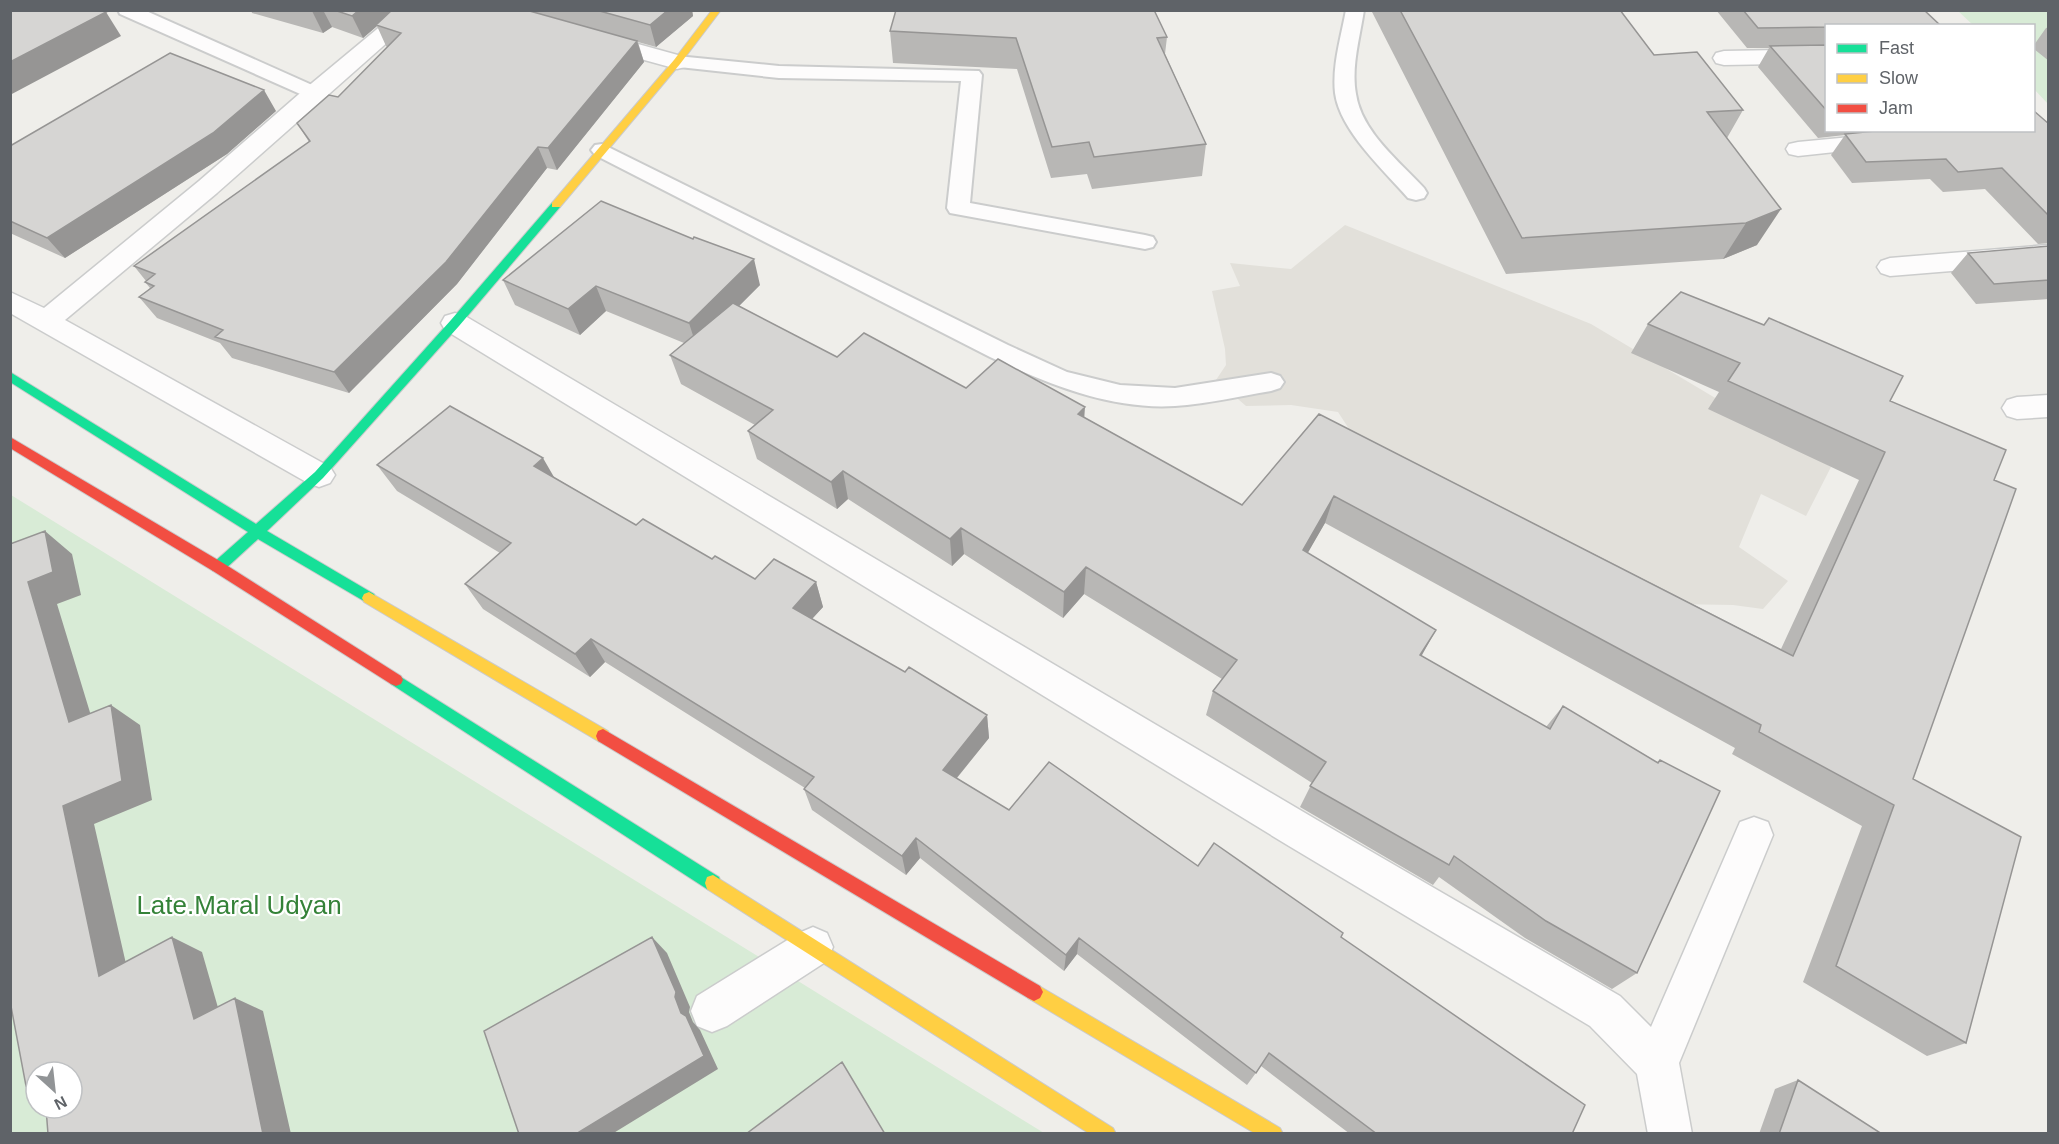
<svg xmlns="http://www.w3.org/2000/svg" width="2059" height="1144" font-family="Helvetica,sans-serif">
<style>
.education{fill:#e2e0da}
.green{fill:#d8ebd6;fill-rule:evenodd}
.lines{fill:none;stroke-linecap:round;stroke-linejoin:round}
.lane-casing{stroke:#cbcccc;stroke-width:4}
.street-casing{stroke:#cbcccc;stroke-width:3}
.fast-casing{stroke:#cacacb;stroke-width:2}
.slow-casing{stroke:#cacacb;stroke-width:2}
.jam-casing{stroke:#cacacb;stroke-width:2}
.lane{fill:#fdfcfc;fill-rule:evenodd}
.street{fill:#fdfcfc;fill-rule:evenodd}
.fast{fill:#16e098;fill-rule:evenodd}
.slow{fill:#ffcf43;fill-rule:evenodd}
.jam{fill:#f24e42;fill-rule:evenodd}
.wall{fill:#b8b7b5}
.shaded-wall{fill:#969594}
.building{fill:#d6d5d3;stroke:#969594;stroke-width:1.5}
.labels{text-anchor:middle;stroke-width:4.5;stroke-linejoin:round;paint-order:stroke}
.near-park-label{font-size:26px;fill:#348238;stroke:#fff}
</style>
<rect width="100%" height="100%" fill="#efeeea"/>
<path class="education" d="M1345,225L1591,324L1831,467L1806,516L1761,494L1739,547L1788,581L1763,609L1733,605L1674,604L1353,435L1338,412L1291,405L1246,406L1216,380L1226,365L1225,349L1212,291L1240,286L1230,263L1291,269Z"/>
<path class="green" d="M1958,11H2048V104L2034,89V26L1973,25Z
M11,495L1044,1133H11ZM36,1072H72V1108H36Z"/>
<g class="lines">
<g class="lane-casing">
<path id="lane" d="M118,10H144L321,89L324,93L321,97H307L120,14Z
M1346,10H1364C1360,37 1351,67 1356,94C1361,131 1400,162 1424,188L1427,193L1424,198L1416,200L1408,198C1384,170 1340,131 1335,93C1332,66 1341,37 1346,10Z
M677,56L779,66L979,71L982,75L970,203L1145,235L1153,237L1156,242L1153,247L1145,249L950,213L947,208L961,81L779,78L670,66L667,62L670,58Z
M602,144L1008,345L1067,372L1120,385L1175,388L1271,373L1280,376L1284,382L1280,388L1271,391C1240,396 1207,404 1175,406C1110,410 1048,384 990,357L595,155L591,150L595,145Z"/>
</g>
<g class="street-casing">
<path id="street" d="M400,10H424L217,193L65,320L330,467L335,475L330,483L319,487L308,483L10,313V292L44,308L199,181L306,88Z
M598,33L685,57L688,62L685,67L677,69L590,45L587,40L590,35Z
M1826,49V63L1724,65L1716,63L1713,58L1716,53L1724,51Z
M1882,134L1891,136L1894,141L1891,146L1798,156L1789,154L1786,149L1789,144L1798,142Z
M2048,245V263L1890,276L1881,273L1877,267L1881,261L1890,258Z
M455,313L465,316L1317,820L1620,996L1651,1027L1740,822L1754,817L1768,822L1773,835L1679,1063L1692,1134H1648L1637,1074L1590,1026L1289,846L445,330L441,323L445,316Z
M2048,395V417L2017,419L2007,416L2002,408L2007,400L2017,397Z
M813,927L827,933L833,947L827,961L727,1026L712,1032L697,1026L691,1011L697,996L799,933Z"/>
</g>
<g class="fast-casing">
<path id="fast" d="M556,202L560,203V207L459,326L323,478L267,531L374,594L376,598L374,602L369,604L258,539L223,571H213L211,567L213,563L248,532L10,382V372L256,524L315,472L451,320L552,203Z
M396,674L719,877L721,883L719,889L713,891L707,889L391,684L389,680L391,676Z"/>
</g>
<g class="slow-casing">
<path id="slow" d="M712,10H721L680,64L560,207H552V203L674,60Z
M369,592L608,731L610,736L608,741L603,743L598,741L364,602L362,598L364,594Z
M713,875L1113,1128L1116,1134H1090L707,889L705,883L707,877Z
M1034,983L1280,1128L1283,1134H1256L1028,998L1025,992L1028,986Z"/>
</g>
<g class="jam-casing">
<path id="jam" d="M10,437L223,563L401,676L403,680L401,684L396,686L391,684L213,571L10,448Z
M603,729L1040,986L1043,992L1040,998L1034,1001L1028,998L598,741L596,736L598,731Z"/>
</g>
<use href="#lane" class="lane"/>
<use href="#street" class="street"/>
<use href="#fast" class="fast"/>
<use href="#slow" class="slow"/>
<use href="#jam" class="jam"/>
</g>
<path class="wall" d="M251,10H692L693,16L656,47L638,42L644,62L557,170L547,168L457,284L349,393L232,358L220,343L157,318L139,297L150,288L145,282L146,281L134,266L309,142L297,123L338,97L387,47L386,46L377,26L363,38L332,27L323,33L252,13Z
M1371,10H1620L1654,55L1743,110L1727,138L1757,245L1723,259L1506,274Z
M1716,10H1924L1827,26V130H1884L2049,124V243L2038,244L1985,189L1943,192L1930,179L1852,183L1831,155L1845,135L1818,138L1758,67L1769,48H1747Z
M2049,27V61L2034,49V45L2046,28Z
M890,31L1167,37L1165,54L1206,144L1202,176L1092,189L1087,174L1051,178L1017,69L893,63Z
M276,111L227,154L65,258L10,233V146Z
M2049,246V299L1976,304L1951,273L1968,253Z
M503,280L760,285L739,306L837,357L1084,417L1242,505L1319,414L1781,649L1859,480L1708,409L1719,392L1631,353L1648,324L1890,401L1994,480L1913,779L1966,1043L1927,1056L1803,982L1862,826L1732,754L1735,748L1325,523L1307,553L1422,656L1546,727L1563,706L1657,762L1660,760L1637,973L1612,989L1525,938L1439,877L1433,885L1300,807L1312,783L1206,715L1213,691L1222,679L1084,594L1063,618L964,554L952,566L848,499L837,509L757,459L748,431L755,425L681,384L670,355L684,343L606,311L580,335L515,305Z
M377,465L554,477L636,525L755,579L816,582L823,607L812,619L905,672L987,715L989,738L957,778L1009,810L1198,866L1341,937L1572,1134H1350L1261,1066L1247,1085L1077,954L1064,971L920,858L906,875L812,810L804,789L805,788L605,662L590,677L483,609L465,584L500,553L397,491Z
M1798,1080L1882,1134H1759L1775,1089Z"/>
<path class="shaded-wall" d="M313,10H323L332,27L323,33L312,11Z
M359,10H396L376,25L377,26L363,38L352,16Z
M668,10H692L693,16L656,47L650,25Z
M106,12L121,36L10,95V62Z
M637,41L644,62L557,170L548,148Z
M264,90L276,111L227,154L65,258L47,238Z
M538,147L547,168L457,284L349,393L334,372Z
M1781,209L1757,245L1723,259L1746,223Z
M754,259L760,285L697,348L689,323Z
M596,286L606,311L580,335L568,309Z
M1085,407L1083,436L1078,414Z
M543,458L558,484L534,466Z
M843,471L848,499L837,509L831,482Z
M1334,496L1325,523L1294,577L1303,550Z
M961,528L964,554L952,566L950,539Z
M45,531L72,554L81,595L57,604L99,742L69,722L28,582Z
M1086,567L1084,594L1063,618L1064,592Z
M816,582L823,607L800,632L793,608Z
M1436,630L1422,655L1406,679L1420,655Z
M591,639L605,662L590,677L575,654Z
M111,705L140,725L152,800L94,824L132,990L99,976L63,806Z
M987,715L989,738L946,791L943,770Z
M916,838L920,858L906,875L902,856Z
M172,937L202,952L225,1032L194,1019Z
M652,937L667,953L690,1007L689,1012L693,1022L700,1030L718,1069L612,1134H576L681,1013Z
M1079,938L1077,954L1064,971L1066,955Z
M235,998L263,1011L291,1134H263Z
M36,1081V1089L26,1086Z"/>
<path class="building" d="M10,10H101L106,12L10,62Z
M334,10H359L352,16Z
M392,10H526L637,41L548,148L538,147L446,262L334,372L215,337L223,330L139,297L154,286L145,282L155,274L134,266L310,141L297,123L329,95L338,97L401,33L376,25Z
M596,10H668L650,25Z
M896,10H1154L1167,37L1157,38L1206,144L1094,157L1089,142L1052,147L1016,38L890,31Z
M1400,10H1620L1654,55L1697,52L1743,110L1707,112L1781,209L1746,223L1522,238Z
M1743,10H1924L1941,26H1827V27L1758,28Z
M1827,45V111L1770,46Z
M170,53L264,90L213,133L47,238L10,221V146Z
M2034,111L2049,124V216L2002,168L1958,172L1946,159L1866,162L1845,134L1885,130H2034Z
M601,201L693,239L694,237L754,259L689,323L596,286L568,309L503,280Z
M2049,246V280L1994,284L1968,253Z
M1681,292L1764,325L1769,318L1903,376L1890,401L2006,450L1994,480L2016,489L1913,779L2021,837L1966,1043L1836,966L1894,805L1759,732L1761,725L1334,496L1303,550L1436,630L1420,655L1550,729L1563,706L1658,763L1660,760L1720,791L1637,973L1546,921L1454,856L1449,865L1310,786L1326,762L1213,691L1237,660L1086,567L1064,592L961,528L950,539L843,471L831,482L748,431L773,410L670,355L733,303L837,357L864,333L966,388L998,359L1085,407L1078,414L1242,505L1319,414L1793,656L1885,452L1728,381L1740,363L1648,324Z
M450,406L543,458L534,466L636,525L643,519L712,559L715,556L755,579L774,559L816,582L793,608L905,672L909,667L987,715L943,770L1009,810L1049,762L1198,866L1214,843L1343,933L1341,937L1585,1105L1572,1134H1377L1269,1053L1256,1073L1079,938L1066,955L916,838L902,856L804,789L814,777L591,639L575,654L465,584L511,543L377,465Z
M45,531L53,572L28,582L69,722L111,705L122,781L63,806L99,976L172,937L194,1019L235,998L263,1134H48L46,1108H72V1072H36V1081L26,1086L10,1001V544Z
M652,937L676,992L675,997L681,1013L686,1016L704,1056L576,1134H519L484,1031Z
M842,1062L885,1134H746Z
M1798,1080L1882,1134H1779Z"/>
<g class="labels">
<g class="near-park-label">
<text x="239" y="914">Late.Maral Udyan</text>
</g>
</g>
<rect width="2059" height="1144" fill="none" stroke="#5f6368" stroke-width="24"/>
<rect x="1825" y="24" width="210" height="108" fill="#ffffff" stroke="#bfc1c3" stroke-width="1.5"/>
<rect x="1837" y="44" width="30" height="9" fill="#16e098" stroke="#bfc1c3" stroke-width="1.5"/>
<text x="1879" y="54" font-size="18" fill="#5f6368">Fast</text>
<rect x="1837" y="74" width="30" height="9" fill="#ffcf43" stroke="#bfc1c3" stroke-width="1.5"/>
<text x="1879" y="84" font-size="18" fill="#5f6368">Slow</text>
<rect x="1837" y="104" width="30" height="9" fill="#f24e42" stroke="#bfc1c3" stroke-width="1.5"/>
<text x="1879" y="114" font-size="18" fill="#5f6368">Jam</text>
<g transform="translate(54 1090) rotate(153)"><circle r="28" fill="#ffffff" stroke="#bfc1c3" stroke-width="1.5"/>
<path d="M0-4.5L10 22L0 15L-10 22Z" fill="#919496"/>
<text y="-9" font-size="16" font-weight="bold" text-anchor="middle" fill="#5f6368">N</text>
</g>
</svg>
